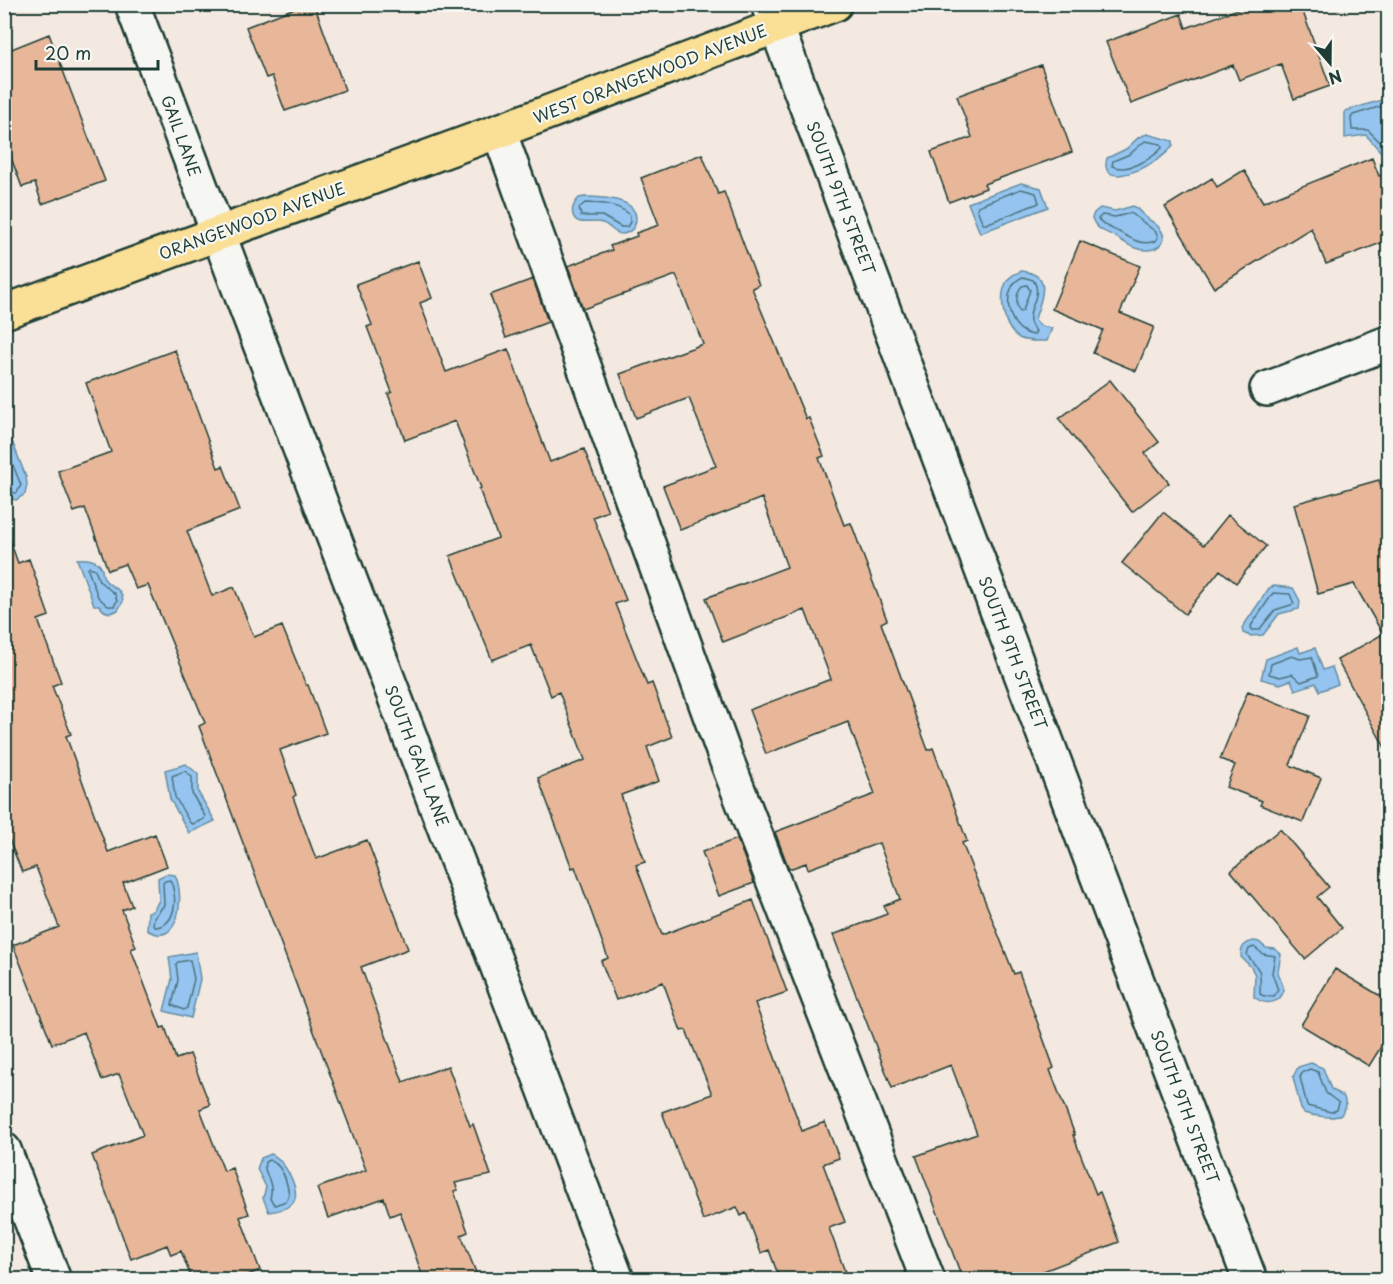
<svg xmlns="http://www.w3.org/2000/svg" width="1393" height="1284" font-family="'Playpen Sans',sans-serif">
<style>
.water{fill:#94c4ef;stroke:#658ea4;stroke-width:1.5}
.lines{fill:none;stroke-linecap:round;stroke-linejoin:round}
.shore{stroke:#4e737f;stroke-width:1.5}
.building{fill:#e8b79a;stroke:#1f3d34;stroke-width:1.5}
.minor-casing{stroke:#1f3d34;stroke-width:38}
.major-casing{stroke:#1f3d34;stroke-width:38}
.minor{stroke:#f6f6f2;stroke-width:33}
.major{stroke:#fadf96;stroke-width:33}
.labels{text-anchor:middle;stroke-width:4.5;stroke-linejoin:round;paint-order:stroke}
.street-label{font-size:16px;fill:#1f3d34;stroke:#f6f6f2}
</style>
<rect width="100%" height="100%" fill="#f3e9e0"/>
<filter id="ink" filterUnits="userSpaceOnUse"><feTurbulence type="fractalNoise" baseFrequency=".0167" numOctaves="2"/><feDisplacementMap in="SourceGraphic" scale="12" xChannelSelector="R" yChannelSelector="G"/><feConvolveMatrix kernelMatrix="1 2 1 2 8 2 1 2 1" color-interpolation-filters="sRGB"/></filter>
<g filter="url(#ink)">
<path class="water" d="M1385,99L1388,107V149L1381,152L1366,135L1345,138V111Z
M1147,134L1173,141V145C1162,164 1097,194 1107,158L1126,149L1139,137Z
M1021,183L1041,188L1048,207L980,233L968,203Z
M584,197C598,197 636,198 636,218C636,231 624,238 614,231C610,228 607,224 602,223C593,219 577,228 573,215C571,208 574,203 579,198Z
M1133,206C1139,209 1141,214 1147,218C1152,222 1157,224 1161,230C1169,242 1158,250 1146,250C1134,250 1126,243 1116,237C1106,232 1096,230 1092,218L1094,213L1100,208L1115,211Z
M1022,271C1054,275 1041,299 1035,319C1038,327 1045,327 1052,328L1047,341C1038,341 1027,342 1019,338C1003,328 998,297 1007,281C1010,275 1017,273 1022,271Z
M5,437L12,441L26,477L27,485L25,494L16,500L5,497Z
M77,559C87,558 99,559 102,570C103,576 102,575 105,580C113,590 121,586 123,601L118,610C110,615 104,613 99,605H94Z
M1274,586L1293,588L1300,601L1299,609L1279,614L1263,635L1250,636L1243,633L1242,628L1269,588Z
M1298,647L1300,653L1315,648L1323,670L1332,667L1338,684L1320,691L1316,683L1295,690L1291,680L1280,684L1261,679L1266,659Z
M186,764L198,774V792L215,821L189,833L170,799L165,770Z
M166,874L175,875C185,894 180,950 147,930L148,912L153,911L159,900L158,878Z
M1254,941L1259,942L1266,948L1275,949L1281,954L1278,972L1284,990C1280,1004 1266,1006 1254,997L1255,975L1251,967L1241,957C1241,947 1244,943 1254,941Z
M196,952L200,979L191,1018L164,1011L172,979L169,957Z
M1311,1063L1323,1068L1331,1089L1344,1097L1346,1106L1341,1115C1333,1119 1313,1116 1304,1113L1301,1109L1293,1077L1298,1067Z
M271,1154C284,1159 303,1192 292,1204C287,1209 276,1211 269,1212L263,1198L266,1187L257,1169L261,1158Z"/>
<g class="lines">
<path class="shore" d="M1388,107L1382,106L1353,115L1351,118L1352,130H1368L1382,144H1388
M1145,141L1161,144L1162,148C1152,159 1127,173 1112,166L1113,161L1130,154Z
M1021,189L1036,193L1039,203L986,224H983L977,209L978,206Z
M585,203C600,203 619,204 630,215V222L627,227H621L602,216H581L579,208Z
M1131,213L1156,232L1158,237L1156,241C1141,246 1132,239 1119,232C1111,228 1104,226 1098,219L1102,215L1115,217Z
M1023,277L1033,280C1046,297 1018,315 1036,331L1034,335C1005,332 1000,285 1023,277Z
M1027,285L1030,290L1023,310L1020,312C1015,306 1016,292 1022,286Z
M4,443L21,485L17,493L4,492
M89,567L95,569L99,581L115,594L117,601L114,606H108L98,597L88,570Z
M1273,593L1290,594L1294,604L1275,610L1259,630H1252L1251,626Z
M1292,656L1300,659L1312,657L1318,676L1301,682L1292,674L1280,677L1269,674L1271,664Z
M185,771L192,777V794L205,816L204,819L193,824L190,823L175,797L172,776Z
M165,881L170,880C178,895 177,926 155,927L153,925L154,918L164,905L163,883Z
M1254,947L1263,954L1275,956L1272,973L1278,990L1274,996H1264L1260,994C1260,967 1263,975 1247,955L1249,949Z
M190,960L194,979L187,1008L184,1010L172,1005L178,980L176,964L178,962Z
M1310,1069L1318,1072L1326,1093L1339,1103L1337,1110L1331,1112L1307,1106L1300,1077L1303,1072Z
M269,1160C283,1164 287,1182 289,1195L286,1201L275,1205L270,1199C275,1179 262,1175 265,1162Z"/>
</g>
<path class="building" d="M305,4H314L345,90L285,111L272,76L266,78L246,27Z
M1252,4H1300L1330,86L1294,99L1281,64L1239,80L1233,65L1131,104L1106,42L1181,14L1186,28Z
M49,34L105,181L42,204L35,183L22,187L4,139V52Z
M1041,65L1072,152L984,184L986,188L949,202L931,152L972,137L957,96Z
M702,154L718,194L724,192L759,285L752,288L806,419L809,418L824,456L819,458L844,525L851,523L887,620L881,623L928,750L933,748L967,841L962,843L1014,974L1019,972L1054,1068L1050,1070L1075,1135H1073L1096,1194L1100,1192L1119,1242L1020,1280H963L916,1156L977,1134L951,1065L892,1088L833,935L887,914L884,906L900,899L879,843L808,869L806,863L789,869L775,832L875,794L848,722L766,754L749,710L831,679L805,610L723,642L706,598L787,567L762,498L680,530L663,486L716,466L689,398L636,418L620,374L703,344L676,275L583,309L568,266L612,250L610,246L637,236L636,233L659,225L641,178Z
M1372,158L1379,176L1389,172V240L1326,264L1311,228L1214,288L1165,207L1212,178L1217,187L1244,170L1263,202Z
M1080,241L1140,266L1120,313L1154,327L1136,371L1093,353L1103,330L1052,309Z
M418,261L432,298L420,303L446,372L508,349L550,462L584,449L608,511L593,517L626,600L615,604L647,685L652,683L672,737L647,747L659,781L621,795L645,862L636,865L662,935L753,900L787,992L755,1003L802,1131L825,1122L839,1158L823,1164L845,1222L829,1228L848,1280H780L769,1250L761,1253L746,1213L741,1216L737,1207L703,1220L662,1112L712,1094L686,1030L681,1031L663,982L616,1000L601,961L608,958L575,867L572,868L538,778L585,760L559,692L551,696L531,645L492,660L450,556L498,538L479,489L481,488L455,421L405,440L388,394L392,392L367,327L372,325L356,284Z
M533,279L548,322L506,338L490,295Z
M175,350L218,468L223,466L240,510L187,531L212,596L234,587L254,637L282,626L306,685H308L326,733L280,750L296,795L293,797L316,859L367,840L386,890L408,949L361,967L403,1082L448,1066L470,1126L473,1124L491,1175L455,1183L458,1190L454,1191L468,1232L461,1235L479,1280H424L400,1212L390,1216L384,1198L328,1218L317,1188L366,1170L199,726L205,723L148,585L136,589L125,564L108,570L85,508L74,512L58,471L111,452L86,383Z
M1110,380L1159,442L1145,453L1169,483L1132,512L1059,419Z
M1379,480L1389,509V755L1337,660L1383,634L1354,584L1318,594L1294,504Z
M1163,512L1204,545L1228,515L1266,546L1236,583L1220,570L1185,614L1122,563Z
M9,538L18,563L29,559L49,616L38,620L61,682L52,686L71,734L66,736L108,852L155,834L167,866L123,883L132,906L122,910L136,947L131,949L161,1028L165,1027L176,1059L190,1054L210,1105L200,1109L224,1171L232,1168L249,1214L240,1217L260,1270L236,1280H192L181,1251L171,1255L167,1245L131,1259L92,1155L143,1135L119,1074L102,1080L84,1032L52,1044L13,945L59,927L36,867L22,872L4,827V539Z
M1248,691L1310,716L1290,765L1321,778L1303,822L1260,805L1262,801L1226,787L1235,765L1220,759Z
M1280,829L1329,887L1317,897L1342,928L1305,959L1231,871Z
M737,839L754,883L719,896L702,852Z
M1335,969L1389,1001V1034L1369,1066L1301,1025Z"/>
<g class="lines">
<g class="minor-casing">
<path id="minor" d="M132,4L246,307L617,1280
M768,4L1250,1280
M499,131L723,751L928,1280
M1267,389L1388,343
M4,1150L54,1280"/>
</g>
<g class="major-casing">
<path id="major" d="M4,312L499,131L835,4"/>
</g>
<use href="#minor" class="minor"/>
<use href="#major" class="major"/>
</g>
</g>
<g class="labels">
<g class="street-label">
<text transform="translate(650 74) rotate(-21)" y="6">WEST ORANGEWOOD AVENUE</text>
<text transform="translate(181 136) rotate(70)" y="6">GAIL LANE</text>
<text transform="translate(841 198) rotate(69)" y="6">SOUTH 9TH STREET</text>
<text transform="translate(252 221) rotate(-20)" y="6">ORANGEWOOD AVENUE</text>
<text transform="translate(1013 653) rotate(69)" y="6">SOUTH 9TH STREET</text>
<text transform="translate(417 756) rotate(69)" y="6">SOUTH GAIL LANE</text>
<text transform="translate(1185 1107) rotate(69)" y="6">SOUTH 9TH STREET</text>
</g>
</g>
<rect width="1393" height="1284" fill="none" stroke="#f6f6f2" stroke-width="24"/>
<rect x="12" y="12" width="1369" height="1260" fill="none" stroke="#1f3d34" stroke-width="2" filter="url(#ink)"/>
<g transform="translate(1330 63) rotate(160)" stroke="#f6f6f2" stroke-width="4.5" paint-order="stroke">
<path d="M0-4.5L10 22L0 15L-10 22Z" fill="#1f3d34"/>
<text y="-9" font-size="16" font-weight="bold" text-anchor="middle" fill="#1f3d34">N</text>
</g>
<path d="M36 60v9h122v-9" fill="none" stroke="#1f3d34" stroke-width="3"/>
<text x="45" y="60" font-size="18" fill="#1f3d34" stroke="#f6f6f2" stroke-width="4.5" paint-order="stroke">20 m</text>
</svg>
